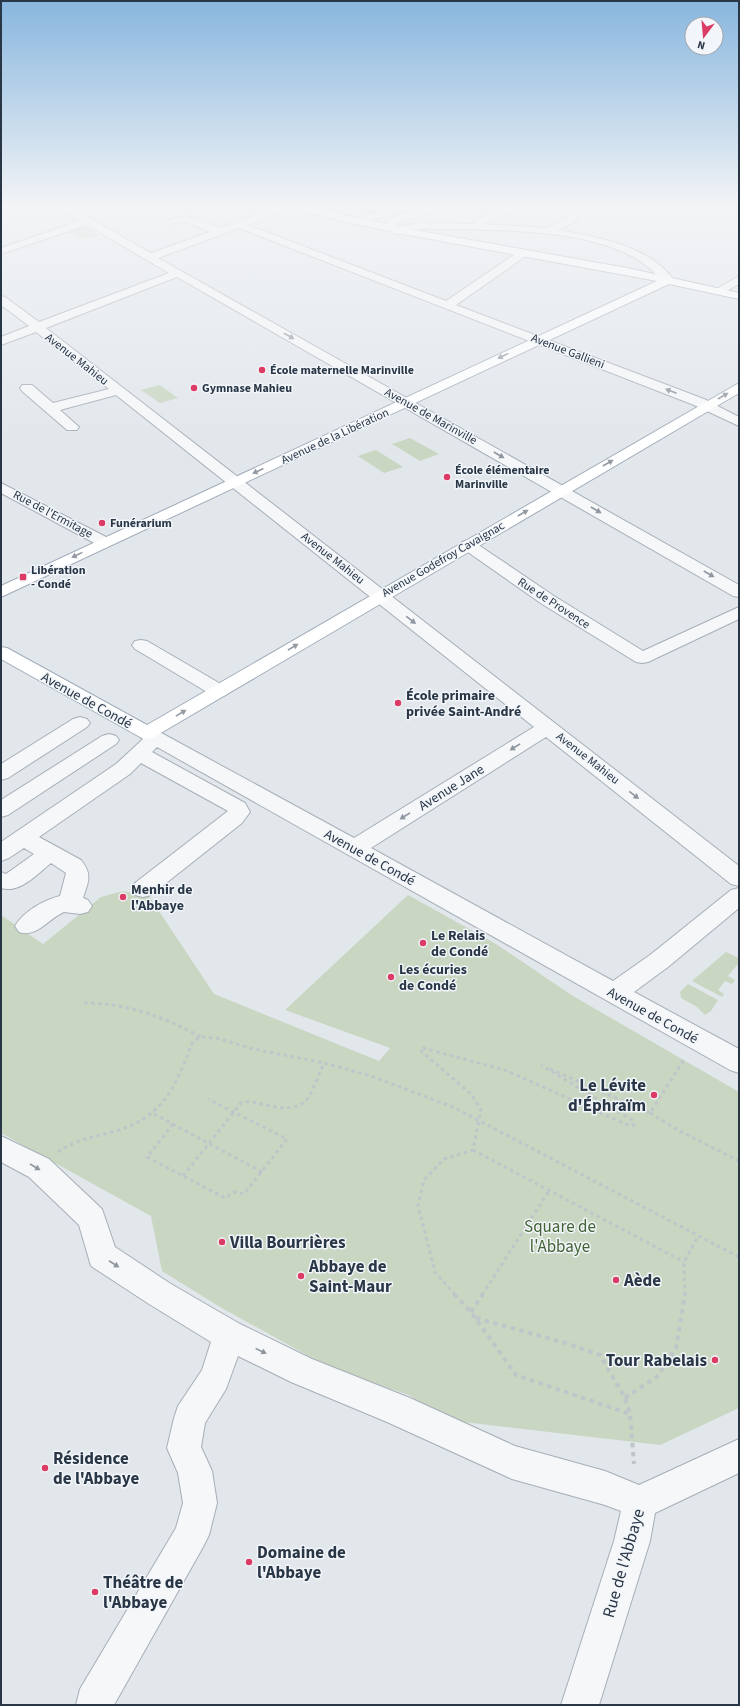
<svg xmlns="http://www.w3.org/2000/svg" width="740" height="1706" font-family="'Source Sans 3',sans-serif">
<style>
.green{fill:#c9d6c2}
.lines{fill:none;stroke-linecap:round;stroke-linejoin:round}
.minor-casing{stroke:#a6aeb7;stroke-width:2}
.major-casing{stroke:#a0acb9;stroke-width:2}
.path-far1{stroke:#c0c5ca;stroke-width:3;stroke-dasharray:3.5 3.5;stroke-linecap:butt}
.path{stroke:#c0c5ca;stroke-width:4;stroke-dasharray:4.5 4.5;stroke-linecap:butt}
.minor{fill:#f5f7f9;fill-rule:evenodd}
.major{fill:#fff;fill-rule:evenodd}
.oneway{fill:#8e96a0}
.oneway2{fill:#949aa2}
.poi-dot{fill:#dc3b65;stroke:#f2f5f9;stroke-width:1.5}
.labels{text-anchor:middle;stroke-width:3;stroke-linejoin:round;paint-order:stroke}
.far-street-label{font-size:12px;fill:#283646;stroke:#f2f5f9}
.far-poi-label{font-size:12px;font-weight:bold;fill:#283646;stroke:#f2f5f9;text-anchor:start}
.poi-label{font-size:14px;font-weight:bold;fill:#283646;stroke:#f2f5f9;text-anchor:start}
.street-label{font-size:14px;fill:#283646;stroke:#f2f5f9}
.near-poi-label{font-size:17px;font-weight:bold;fill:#283646;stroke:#f2f5f9;text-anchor:start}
.near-park-label{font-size:17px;fill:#426334;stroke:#f2f5f9}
.near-street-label{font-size:17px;fill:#283646;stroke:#f2f5f9}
</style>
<rect width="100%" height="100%" fill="#e2e7ec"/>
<path class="green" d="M310,206H416L371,222L342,215L343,213Z
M78,228H87L100,236L83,239L72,233H64Z
M160,385L178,398L160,403L141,390Z
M410,438L439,454L420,461L392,444Z
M376,450L403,467L384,473L358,456Z
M123,891L149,896L214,994L379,1061L390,1048L285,1010L408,895L496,944L573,996L739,1092V1408L660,1445L446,1420L409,1395L332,1369L220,1307L162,1271L151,1216L1,1133V915L43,944L101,897Z
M726,952L739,958V966L737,965L728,976L735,980L732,984L725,981L718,990L724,994L722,997L692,981Z
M688,984L718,1000L711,1011L705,1015L697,1007L681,998L680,992Z"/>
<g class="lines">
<g class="minor-casing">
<path id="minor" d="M55,206H68L151,253L210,232L186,222L168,224L167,222L168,220L187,216L220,228L281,206H296L248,225L446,301L518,252H526L527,254L526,256L456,305L704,399L739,417V426L694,405L239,228L158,258L739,585V597L733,596L177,277L46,328L739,866V886L731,884L546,737L371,848L613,981L650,955L731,890L739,888V908L668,967L634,992L739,1049V1073L730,1070L157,747L152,752L245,803L250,812L242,823L151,895L143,897L135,895L132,889L135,883L228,811L141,763L130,774L39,837L81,860C93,875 88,882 83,898L88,900L92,906L88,912L80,914L64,912C48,919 37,938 19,932L15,926C24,911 44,900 60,896L66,873L51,863C37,874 20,894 1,888V872L6,874L34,854L24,848L9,858L1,861V842L116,764L143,739L137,733L140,729L147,727L154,729L354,838L534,727L116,395L60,410L79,427L77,430H67L22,391L20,388L22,385H32L53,403L109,389L36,332L1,345V337L29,326L1,305V296L5,297L39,322L169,273L87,225L1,254V248L80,221Z
M322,206H340L368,214L382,212L399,206L412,207L386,217L368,220Z
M430,206H445C435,215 410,216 397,223V225L398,227L419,223L473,224L474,221L507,206H521L484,224L547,228L567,218L564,212L571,206H583L574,213L578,219L576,221L559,230C598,237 649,246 674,280L672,282H664C657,276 651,269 644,264C598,230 508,230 453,229C439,229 425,228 410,230C406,230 401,234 396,234C392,233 389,229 387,226L388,220L400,214Z
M613,206H630L633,209L628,212Z
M739,276V284L723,293H715L713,291Z
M1,483L110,539L112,542L110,545L104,547L98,545L1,493Z
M468,540L474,542L554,596L643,651L739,607V619L648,662L642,663L636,662L542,604L462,548L460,545L462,542Z
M141,640L147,641L226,687L228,691L226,695L219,697L212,695L135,649L132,645L135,641Z
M80,717L87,719L90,723L87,727L8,778L1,780V764L73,719Z
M109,734L116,736L119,740L116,744L8,815L1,817V800L102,736Z
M1,1136L49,1159L102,1209L115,1247L171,1284L240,1324L312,1359L410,1398L515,1446L605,1471L639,1485L739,1439V1473L655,1513L650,1541L599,1705H561L614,1541L621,1511L605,1505L512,1479L387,1422L291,1382L238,1356L226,1389L205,1423L201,1447L212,1471L217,1503L209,1535L203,1547L114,1705H76L80,1689L176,1528L183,1503L178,1473L167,1448L174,1418L178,1406L202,1370L211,1342L149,1304L91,1266L79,1225L29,1177L1,1162Z"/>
</g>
<g class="major-casing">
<path id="major" d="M286,206H305L403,228L627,268L739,293V299L669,284L1,597V586L657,281L403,234L347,222Z
M739,383V393L154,737L147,739L140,737L1,659V647L7,648L147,725Z"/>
</g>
<path class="path-far1" d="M84,1003C127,1003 164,1017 201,1037
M550,1069L650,1113L685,1058
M650,1113L676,1129L739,1161
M154,1114L262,1172
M173,1124L147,1157L225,1198L234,1192L244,1194L287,1139L208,1099
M473,1150L684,1262
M58,1152C75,1140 93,1137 112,1132C164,1118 175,1087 193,1041L201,1037L217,1038L253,1049L324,1063
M183,1176L241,1103C249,1100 257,1103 265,1105C310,1115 308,1098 324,1063L368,1075L453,1107L739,1257
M455,1295L435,1272L418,1206L424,1180L444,1159L473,1150L481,1110L472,1095L420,1050L423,1048L505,1070L630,1126L634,1125L632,1120L541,1065
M482,1295L549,1191
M685,1295L684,1262L698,1236"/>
<path class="path" d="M454,1294L471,1312L516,1375L630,1414
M471,1312L483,1294
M476,1318L569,1344L600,1355L625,1398L630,1414L634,1464
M625,1398L658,1376L676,1348L685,1294"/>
<use href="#minor" class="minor"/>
<use href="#major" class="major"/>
</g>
<defs><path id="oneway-solid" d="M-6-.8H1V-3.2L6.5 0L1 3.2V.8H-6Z"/></defs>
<g class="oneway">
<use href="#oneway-solid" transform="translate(289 336) rotate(29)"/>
<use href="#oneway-solid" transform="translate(671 391) rotate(-159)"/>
<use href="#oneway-solid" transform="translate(499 455) rotate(30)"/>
<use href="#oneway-solid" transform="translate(596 510) rotate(30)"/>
<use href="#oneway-solid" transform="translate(709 574) rotate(30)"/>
<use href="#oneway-solid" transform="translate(411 620) rotate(38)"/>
<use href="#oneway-solid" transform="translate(515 747) rotate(148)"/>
<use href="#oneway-solid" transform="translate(634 795) rotate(38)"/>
<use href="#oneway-solid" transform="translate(405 816) rotate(148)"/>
<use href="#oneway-solid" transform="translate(35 1167) rotate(31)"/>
<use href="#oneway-solid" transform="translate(114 1264) rotate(33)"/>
<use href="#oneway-solid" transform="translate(261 1351) rotate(26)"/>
</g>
<g class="oneway2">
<use href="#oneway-solid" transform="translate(503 356) rotate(154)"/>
<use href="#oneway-solid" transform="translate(723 396) rotate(-30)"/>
<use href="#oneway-solid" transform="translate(608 463) rotate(-30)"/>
<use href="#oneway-solid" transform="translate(258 471) rotate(155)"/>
<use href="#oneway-solid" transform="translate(523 513) rotate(-30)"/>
<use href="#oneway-solid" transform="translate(77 555) rotate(154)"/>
<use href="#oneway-solid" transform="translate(293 647) rotate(-31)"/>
<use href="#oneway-solid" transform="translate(181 713) rotate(-31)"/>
</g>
<linearGradient id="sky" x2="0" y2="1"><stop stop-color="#88b6de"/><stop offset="0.46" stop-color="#f2f4f6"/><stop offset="1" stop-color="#f2f4f6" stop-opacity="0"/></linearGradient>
<rect width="740" height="445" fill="url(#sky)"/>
<g class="poi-dot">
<circle cx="262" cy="370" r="4"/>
<circle cx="194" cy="388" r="4"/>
<circle cx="447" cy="477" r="4"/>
<circle cx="102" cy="523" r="4"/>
<rect x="19" y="573" width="8" height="8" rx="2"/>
<circle cx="398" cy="703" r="4"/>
<circle cx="123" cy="897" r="4"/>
<circle cx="423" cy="943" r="4"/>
<circle cx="391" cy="977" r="4"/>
<circle cx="654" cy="1095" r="4"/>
<circle cx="222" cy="1242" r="4"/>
<circle cx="301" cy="1276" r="4"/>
<circle cx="616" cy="1280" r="4"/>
<circle cx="715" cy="1360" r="4"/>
<circle cx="45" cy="1468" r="4"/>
<circle cx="249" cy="1562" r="4"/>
<circle cx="95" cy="1592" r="4"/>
</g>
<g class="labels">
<g class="far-street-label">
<text transform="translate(568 351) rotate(21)" y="4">Avenue Gallieni</text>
<text transform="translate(77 359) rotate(38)" y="4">Avenue Mahieu</text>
<text transform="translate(431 416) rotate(29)" y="4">Avenue de Marinville</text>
<text transform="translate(335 436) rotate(-25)" y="4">Avenue de la Libération</text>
<text transform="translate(53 514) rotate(28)" y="4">Rue de l'Ermitage</text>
<text transform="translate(333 558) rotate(38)" y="4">Avenue Mahieu</text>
<text transform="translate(443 559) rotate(-30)" y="4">Avenue Godefroy Cavaignac</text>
<text transform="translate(554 603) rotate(33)" y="4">Rue de Provence</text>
<text transform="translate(588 758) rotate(38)" y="4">Avenue Mahieu</text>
</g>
<g class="far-poi-label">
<text x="270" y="374">École maternelle Marinville</text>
<text x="202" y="392">Gymnase Mahieu</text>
<text x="455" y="474">École élémentaire<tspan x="455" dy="14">Marinville</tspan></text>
<text x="110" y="527">Funérarium</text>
<text x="31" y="574">Libération<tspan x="31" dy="14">- Condé</tspan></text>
</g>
<g class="poi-label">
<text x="406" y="700">École primaire<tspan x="406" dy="16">privée Saint-André</tspan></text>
<text x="131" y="894">Menhir de<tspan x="131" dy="16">l'Abbaye</tspan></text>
<text x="431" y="940">Le Relais<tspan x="431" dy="16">de Condé</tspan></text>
<text x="399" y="974">Les écuries<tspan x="399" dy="16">de Condé</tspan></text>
</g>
<g class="street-label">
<text transform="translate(87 700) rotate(29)" y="5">Avenue de Condé</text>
<text transform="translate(451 787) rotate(-32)" y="5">Avenue Jane</text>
<text transform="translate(370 857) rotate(29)" y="5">Avenue de Condé</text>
<text transform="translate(653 1015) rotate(29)" y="5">Avenue de Condé</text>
</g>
<g class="near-poi-label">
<text x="646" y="1091" text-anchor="end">Le Lévite<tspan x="646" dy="20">d'Éphraïm</tspan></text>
<text x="230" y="1248">Villa Bourrières</text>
<text x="309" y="1272">Abbaye de<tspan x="309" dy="20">Saint-Maur</tspan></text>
<text x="624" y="1286">Aède</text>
<text x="707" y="1366" text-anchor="end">Tour Rabelais</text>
<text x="53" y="1464">Résidence<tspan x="53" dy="20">de l'Abbaye</tspan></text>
<text x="257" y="1558">Domaine de<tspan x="257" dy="20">l'Abbaye</tspan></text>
<text x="103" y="1588">Théâtre de<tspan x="103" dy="20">l'Abbaye</tspan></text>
</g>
<g class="near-park-label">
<text x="560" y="1232">Square de<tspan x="560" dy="20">l'Abbaye</tspan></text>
</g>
<g class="near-street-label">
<text transform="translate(623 1563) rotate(-74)" y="6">Rue de l'Abbaye</text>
</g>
</g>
<rect width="740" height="1706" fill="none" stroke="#283646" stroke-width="4"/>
<g transform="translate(704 36) rotate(196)"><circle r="19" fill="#f2f5f9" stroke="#a1a9b1"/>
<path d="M0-3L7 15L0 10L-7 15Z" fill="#dc3b65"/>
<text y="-6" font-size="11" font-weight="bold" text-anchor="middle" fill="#283646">N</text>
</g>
</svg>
